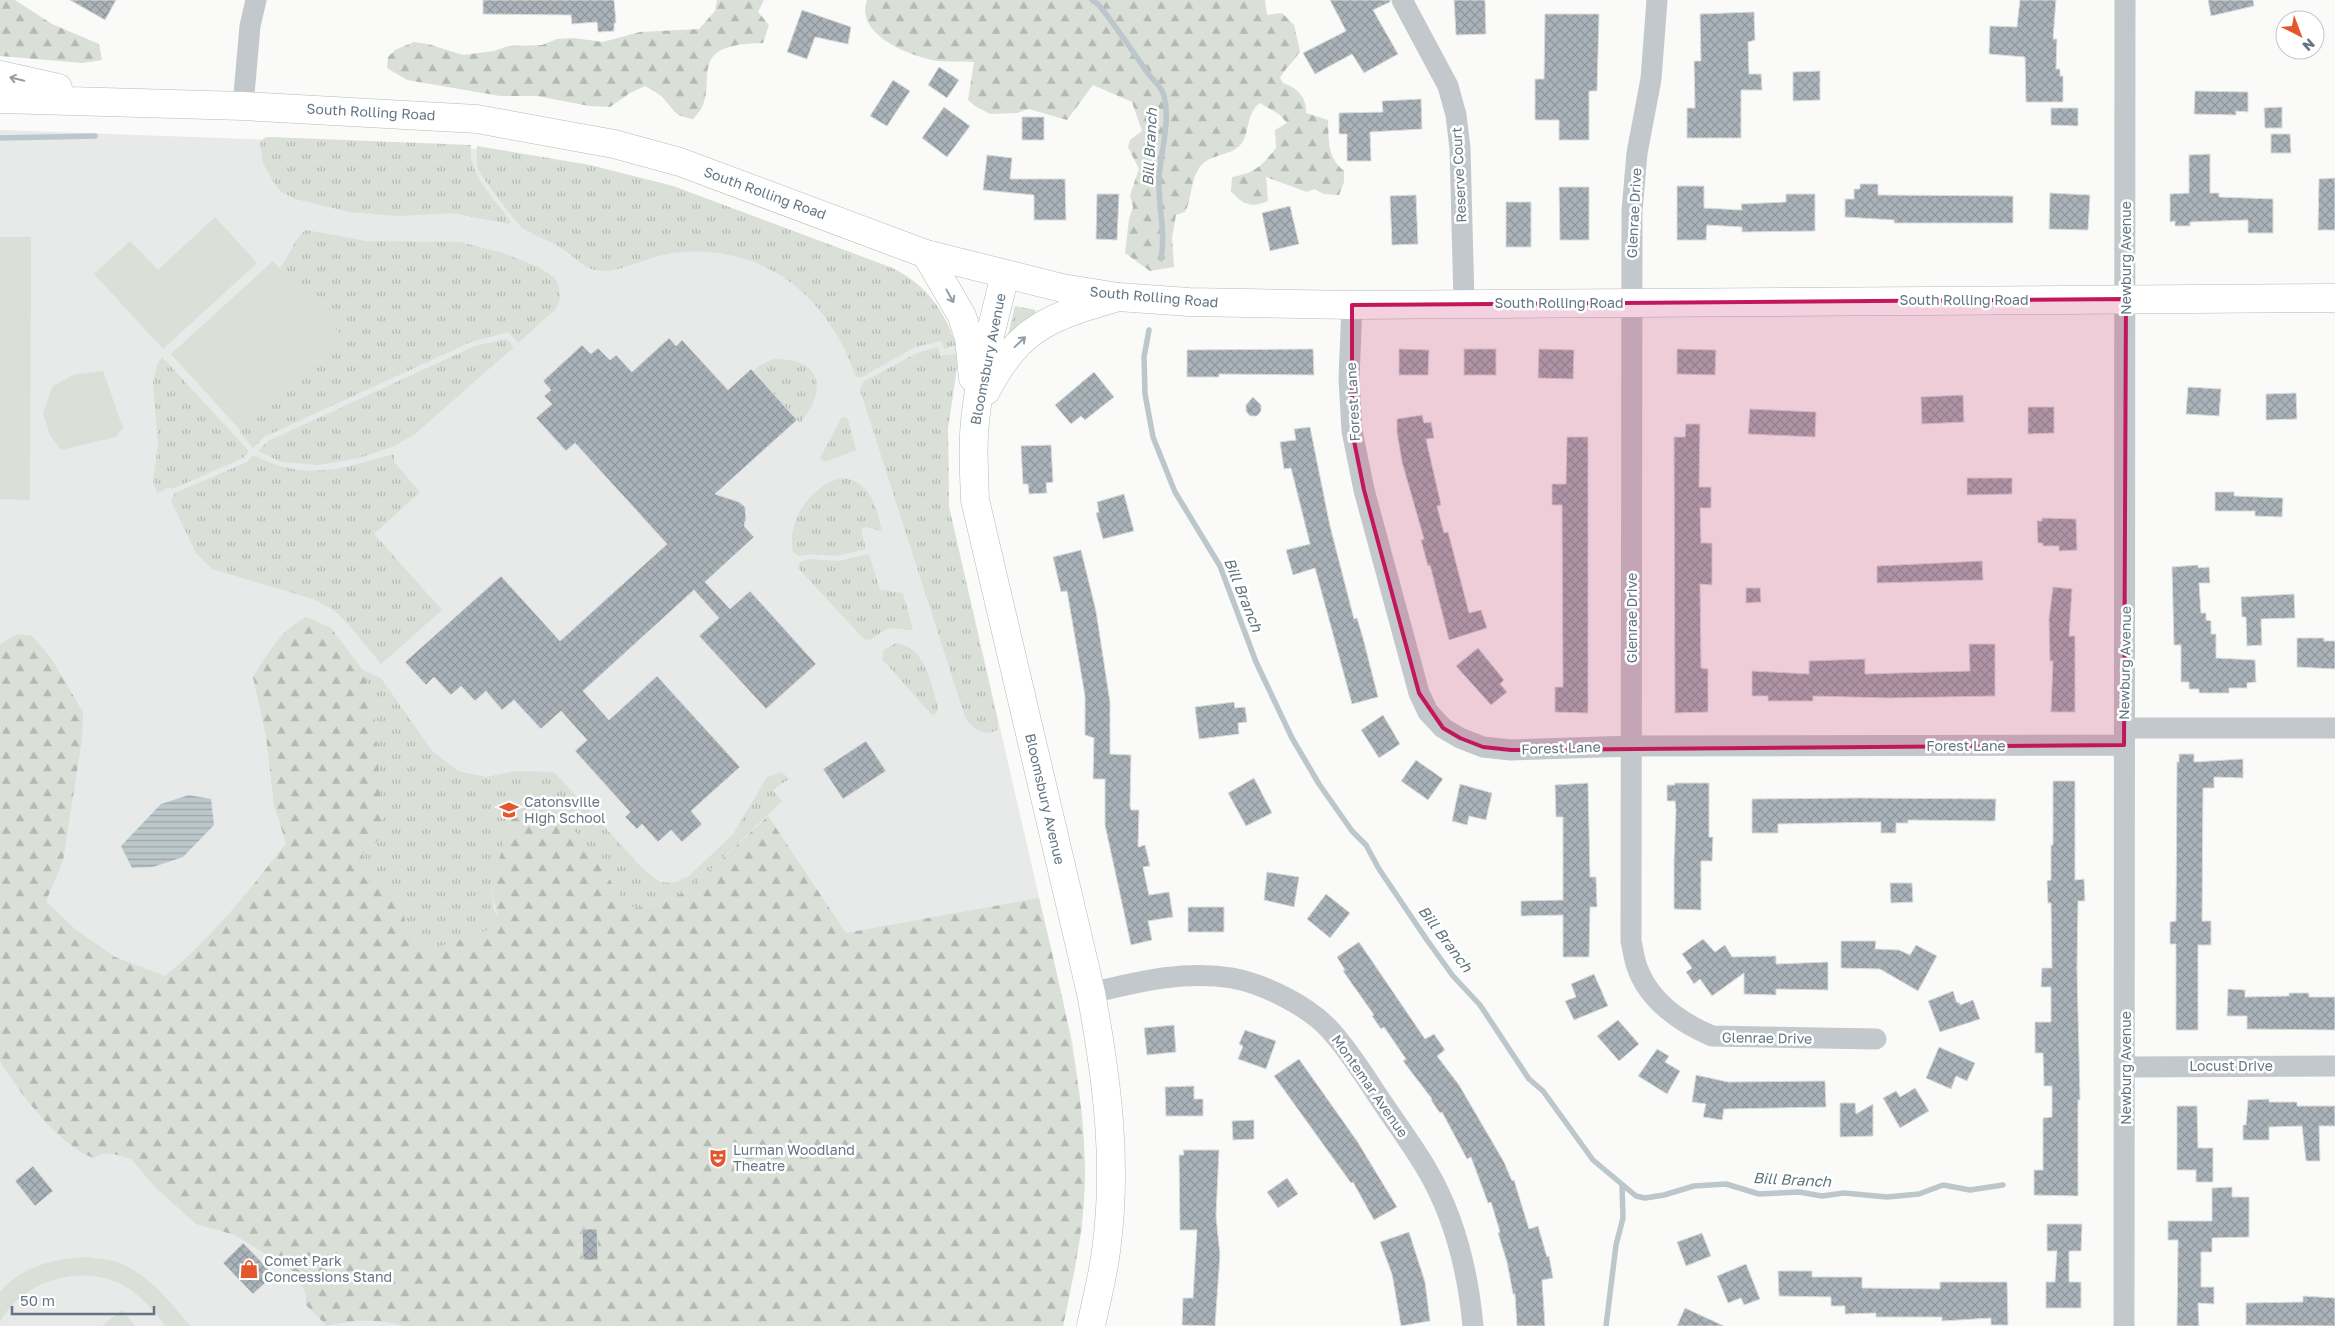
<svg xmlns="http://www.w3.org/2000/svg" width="2335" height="1326" font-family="'Golos Text',sans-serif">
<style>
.built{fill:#e8e9e9}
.grass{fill:url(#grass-tufts)}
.forest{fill:url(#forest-firs)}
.park{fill:#dadfd7}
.water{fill:url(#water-rules)}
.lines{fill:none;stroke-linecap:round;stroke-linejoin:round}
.stream{stroke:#bbc7cb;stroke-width:5.5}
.building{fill:url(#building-cross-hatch);stroke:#dcdcda}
.secondary-casing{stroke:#b3babf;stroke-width:29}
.primary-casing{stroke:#b5babe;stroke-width:29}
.minor{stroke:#c3c8cc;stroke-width:21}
.secondary{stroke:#fff;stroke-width:28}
.primary{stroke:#fff;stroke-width:28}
.oneway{stroke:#939fa8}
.marked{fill:#c2185b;fill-opacity:0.2;stroke:#c2185b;stroke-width:4;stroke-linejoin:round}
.labels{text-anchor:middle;stroke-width:5;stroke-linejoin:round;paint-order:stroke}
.street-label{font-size:14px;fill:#657683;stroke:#fff}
.poi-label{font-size:14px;fill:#657683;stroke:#fff;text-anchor:start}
.water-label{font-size:15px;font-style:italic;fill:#60757c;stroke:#fff}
</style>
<defs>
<pattern id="grass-tufts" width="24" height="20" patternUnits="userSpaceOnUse" patternTransform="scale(1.25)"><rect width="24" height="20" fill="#dadfd7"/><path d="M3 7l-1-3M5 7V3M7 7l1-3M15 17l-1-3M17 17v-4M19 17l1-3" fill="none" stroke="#b4b9b4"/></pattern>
<pattern id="forest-firs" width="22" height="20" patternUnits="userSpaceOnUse" patternTransform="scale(1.25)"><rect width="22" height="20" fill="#dadfd7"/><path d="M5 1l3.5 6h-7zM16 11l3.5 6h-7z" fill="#b4b9b4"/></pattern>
<pattern id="water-rules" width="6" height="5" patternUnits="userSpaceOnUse" patternTransform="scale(1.25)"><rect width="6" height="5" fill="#bbc7cb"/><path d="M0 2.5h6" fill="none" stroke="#9ca6aa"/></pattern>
<pattern id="building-cross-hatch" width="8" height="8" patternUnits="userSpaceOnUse" patternTransform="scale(1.25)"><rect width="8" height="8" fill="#aab3b9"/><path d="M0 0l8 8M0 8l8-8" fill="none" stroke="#8e969c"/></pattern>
</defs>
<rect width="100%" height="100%" fill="#fafaf8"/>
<path class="built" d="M0,130L386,144L497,150L947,322L956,345L957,368L948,428L949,507L1072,1040L1082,1113L1085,1173L1082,1229L1063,1326H0Z"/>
<path class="grass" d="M269,137L471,145C468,177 494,197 511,222L509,224L453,213L398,216L350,212L295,199L280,191L274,183L263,163L260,143L264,138Z
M477,146L590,165L673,186L890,267C925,283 944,309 956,345L944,349L942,341L915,347L862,377H856C828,295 763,242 672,253C650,256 623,271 603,271C586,271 577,259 564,250C551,241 537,237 524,229C518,226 481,176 478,169C476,162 477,154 477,146Z
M306,230L366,241L460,242L503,253L536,266L554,277L559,286L560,298L556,309L518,343L508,332L471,342L264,437L253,448L239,432L343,337L280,268C287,259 298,234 306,230Z
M1015,306L1036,310L1034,315L1006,343Z
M506,339L514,347L415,434L392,447L359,458L318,465L281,462L258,451L268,441L475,346Z
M938,347L940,356L956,354L957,368L948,428L949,507L998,722V729C986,738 972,729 965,717L860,390L863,382L917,353Z
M162,357L249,451L243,458L172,489L169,487L157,493L153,481L158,445L153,382L157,365Z
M774,359C822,358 828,390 800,423L753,372L760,365Z
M842,417L848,419L856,450L824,462L820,458Z
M394,454V462L420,492L374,534L442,610L381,664L348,624L334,610L313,599L212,569L196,553L171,501L175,493L247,462L253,455C305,482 341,469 394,454Z
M842,478C871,481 876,507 882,531L866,527L861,529L866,549L835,556L811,554L799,556L793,552C786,521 812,484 842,478Z
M869,554L880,590L903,593L913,630L888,628L870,640L864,639L798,568L800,562L809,559L839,561Z
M896,643C926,647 930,683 938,706V710L934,715L931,714L882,659L884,650Z
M363,670L381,678L432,751L458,771L486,777L516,771L554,772L643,869L660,882L673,883L689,876L733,834L767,777L782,772L789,779L773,790L782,801L688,891L651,906L635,908L625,903L584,841L556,813L521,790L491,886L494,910L498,918L488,930L425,952L407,929L402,906L367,880L361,865V854C375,843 388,837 382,818L375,720Z"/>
<path class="forest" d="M0,0H15L52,24L99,44L102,60L82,63L0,56Z
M717,0H764L758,12L769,25L763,43C675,44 727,88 693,119C675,116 676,113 665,100C660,94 652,90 645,86L630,93L610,107L589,106L537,96H500L407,80L387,68L388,57L395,50L414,42L428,44L463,55L494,51L508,46L542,45L557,39L574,38L603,42L640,32L699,29L715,11Z
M867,0H1265L1267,15L1282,13L1294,25L1300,51C1293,63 1286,67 1280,78L1283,83C1297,88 1307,97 1306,113L1328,120C1329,141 1327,157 1344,171V182L1339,195L1324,194L1314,189L1307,192L1266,177L1268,201C1251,208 1243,205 1231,191L1232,177C1255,173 1262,166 1276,148L1275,130L1287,123L1280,115L1260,103C1247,112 1250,128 1243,141C1235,157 1210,152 1199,168C1190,182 1192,199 1185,212L1176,215L1172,238L1174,267L1150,271L1125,253L1129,219L1133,207L1130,195L1139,169L1128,147L1130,140L1142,131L1132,102L1093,85L1067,120L1029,109L1017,113L990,114L975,106L968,100L974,62C962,61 950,62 938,61C912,57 854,35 867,0Z
M306,617L331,628L363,670L375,720L382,818C388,837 375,843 362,854C361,894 390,882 402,907C405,914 404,923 408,930C412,938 420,945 425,952L488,930L498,918L491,886L518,798L521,790L529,789L535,792L584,841L625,903L635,908L652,906L688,891L768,816L846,933L1039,898C1060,988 1084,1078 1085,1172C1085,1224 1074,1275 1063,1326H405C377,1319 355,1319 327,1326L306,1305V1295L296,1273L235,1235L196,1224L155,1187L131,1159L114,1154H102L93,1158C57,1143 20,1094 0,1061V644L17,634L32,636L51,658L83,712L82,739L63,861L46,901L75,929L115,957L165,976C212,938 249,891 286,843L274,805L266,736L253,677C270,651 278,633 306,617Z"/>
<path class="park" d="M215,217L257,263L163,349L94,274L130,241L158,270Z
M0,237H31L30,500L0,499Z
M273,261L343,337L241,431L171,354Z
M103,371L123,428L116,437L61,450L50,435L43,413L53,386L73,375Z
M88,1257C99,1259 112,1259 122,1264C151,1277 170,1302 190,1326H166C152,1309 136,1289 114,1281C73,1266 21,1283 0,1322V1292C23,1265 54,1259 88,1257Z
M122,1310L135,1326H102Z"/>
<path class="water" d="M189,795L211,799L214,825L183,857L153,867L132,868L121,846L161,804Z"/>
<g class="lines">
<path class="stream" d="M1092,0L1098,4C1116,26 1131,49 1147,72C1153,81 1161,85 1164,96C1171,123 1160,152 1159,179C1158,208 1166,229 1161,259
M0,138L95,136
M1149,330L1144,357L1145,394L1153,437L1175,492L1220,566L1256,662L1292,738L1319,784L1352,831L1366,845L1379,869L1427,940L1453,976L1480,1005L1529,1079L1543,1091L1593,1160L1636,1196L1645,1198L1664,1195L1694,1186L1726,1184L1759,1194L1799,1192L1822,1196L1844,1193L1887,1197L1919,1194L1943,1185L1970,1190L2003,1185
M1606,1326L1616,1245L1623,1218L1622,1185"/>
</g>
<path class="building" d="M70,0H116L105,20Z
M483,0H614L616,23H614V31L598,32L597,22L572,24L571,15L483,14Z
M1330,0H1390V2L1373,10L1398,54L1364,73L1352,54L1315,74L1303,53L1346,31Z
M1454,0H1485L1486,34L1456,35Z
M2020,0H2056L2053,39H2057L2056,69H2060V76H2063V102H2026L2025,57L1989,54L1990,26L2017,27Z
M2208,0H2253L2254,6L2211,16Z
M802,10L851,27L848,44L815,37L807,59L787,52Z
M1754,12L1755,40L1748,42L1749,74H1761L1762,90H1741V138H1687V108H1695L1694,61H1701L1700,14Z
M1545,14H1599L1597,91H1589V140H1559V120H1535V79H1544Z
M939,67L959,80L947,98L928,85Z
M1820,71V100L1793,101V72Z
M893,80L910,91L887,126L870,116Z
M2195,91L2248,92V112L2236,111V115L2194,114Z
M1421,99L1422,129L1370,132L1371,161H1347V134H1339V113L1383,112L1382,101Z
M944,107L970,126L947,157L922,138Z
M2282,107V128H2265L2264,108Z
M2051,108H2078V126L2051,125Z
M1022,117H1044V140H1022Z
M2271,134H2290L2291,153H2271Z
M2210,154V193H2219V197L2273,199V233H2248V220L2190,222V226H2175V221L2170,222V194L2189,193V155Z
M987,155L1012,158L1010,179H1065L1066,220H1034V195L983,190Z
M2335,178V230H2318L2319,179Z
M1860,184H1878V195L2013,196V223H1894V220L1845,217V199H1854V189H1860Z
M1677,186H1704V208L1742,210L1741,204L1786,202V194H1815V231L1742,232V227L1707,225L1706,240H1677Z
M1559,187H1589V240H1560Z
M2050,193L2090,195L2088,230L2049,229Z
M1097,194H1119L1117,240L1096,239Z
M1416,195L1418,244L1392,245L1390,196Z
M1506,202H1531V247H1506Z
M1290,206L1299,244L1270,251L1262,213Z
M669,338L676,346L682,340L728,390L751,369L797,420L715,494L739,502L745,507L746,518L744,526L754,537L705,582L730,609L750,591L816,664L766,709L699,636L719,618L694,590L583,691L609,720L657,676L740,767L691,811L702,824L682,842L671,830L658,842L642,824L637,829L625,817L630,812L575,751L587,740L561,711L541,729L514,700L502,710L486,691L475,701L461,686L451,695L434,677L426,685L405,662L501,576L560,641L667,544L575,443L566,451L536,418L552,404L544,396L551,390L543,381L582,345L591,354L598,348L610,360L616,355L632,372Z
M1313,349L1314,375L1219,374V377H1187V350Z
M1399,349L1429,350L1428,375H1399Z
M1464,349H1496V375H1464Z
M1539,349L1574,350L1573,379L1538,378Z
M1677,349L1716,350L1715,375L1677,374Z
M1094,372L1114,397L1085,420L1081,416L1071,424L1055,405Z
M2188,387L2221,389L2219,416L2186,414Z
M2296,393L2297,419L2266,420V394Z
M1963,395L1964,422L1922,424L1921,397Z
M1253,397L1261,405V411L1257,416H1250L1246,411V405Z
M2028,407H2054V433L2028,434Z
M1750,409L1816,412L1815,437L1748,434Z
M1422,415L1424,423L1431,422L1434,438L1426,439L1441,505L1437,506L1444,533L1448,532L1469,613L1481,610L1487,628L1449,640L1430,565L1428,566L1421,540L1424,539L1402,462L1397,432V419Z
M1686,424H1700L1699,487H1711V508H1700L1701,543H1712V585L1700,584L1701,668L1708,669V712L1675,713L1674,437H1685Z
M1310,427L1330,526L1354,619L1357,618L1363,638L1378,697L1352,704L1315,568L1293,575L1286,550L1310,544L1291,468L1284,469L1280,442L1296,440L1294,429Z
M1567,437H1588V713L1555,712V687H1563L1562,505H1552V484H1566Z
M1051,445L1053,482L1046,483L1047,493L1029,494L1028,484H1023L1021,446Z
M1967,478H2012V494L1967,495Z
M2215,492H2234V496L2283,498L2282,517L2255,516V511H2215Z
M1124,494L1134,531L1103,539L1096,513L1099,512L1097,502Z
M2042,518L2076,519L2077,550L2059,551V546H2043V543H2038L2037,521H2042Z
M1081,550L1096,611L1110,702V754L1131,755L1130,806L1131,810H1139L1138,847L1145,845L1150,866L1143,867L1149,895L1169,892L1173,917L1148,921L1152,940L1131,945L1105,825V779H1093L1094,738L1085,735V696L1067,591L1061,592L1053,557Z
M1982,561L1983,580L1877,583V566Z
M2198,565V568L2209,567L2210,583H2199L2201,613H2206V620L2211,621V634H2216V658L2255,660L2256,682L2247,683V688H2229V693H2199V689H2189V682H2181V645H2174L2172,567Z
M2053,587L2072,589L2069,636H2075V712H2051L2053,661H2050L2049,619Z
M1746,588H1760L1761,602L1746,603Z
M2294,594L2295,618L2261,619L2262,645L2247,646L2246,617H2242L2241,597Z
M2297,638H2324V641H2335V669L2297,667Z
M1969,644H1995V696L1890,698L1813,696V701H1768V696H1752V671L1809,674V661L1865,659V674L1970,671Z
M1478,648L1504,680L1500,684L1507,692L1491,705L1456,666Z
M1234,702L1235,708L1245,707L1247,722L1238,723L1239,734L1199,739L1195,707Z
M1383,715L1400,744L1379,758L1361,730Z
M866,741L886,771L843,799L823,769Z
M2179,754H2194V762L2243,759V778L2214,777V788H2203L2202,921H2211V945H2198V1030H2176V944H2170V922L2176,921L2177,762H2179Z
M1416,760L1443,779L1428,800L1401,781Z
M1254,778L1272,813L1246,826L1228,793Z
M2053,781H2075V880L2084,879L2085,901H2078L2077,968L2080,1100H2078V1196L2034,1195V1170H2043V1118L2052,1117V1086H2044L2043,1053H2035V1022H2051V987H2041L2042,968H2052L2051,903H2048L2047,881L2051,880V845H2053Z
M1588,783L1590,877H1596L1597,907H1590L1589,957H1563V915L1521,916V901L1563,900V817H1556L1555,785Z
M1675,783H1709V837H1713L1712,861H1701V910L1674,909V861L1676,810L1675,801H1667V785H1675Z
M1460,784L1492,793L1486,820L1469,816L1467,825L1452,821Z
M1857,798L1996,799L1995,821L1908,820V823H1896V833H1881V822L1778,824V833H1752V799Z
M1267,872L1299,877L1294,907L1264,900Z
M1890,883H1912L1913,902L1891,903Z
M1326,894L1350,913L1330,938L1307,919Z
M1188,907H1224V932H1188Z
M1703,939L1715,952L1725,945L1732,957L1776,956V964L1828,962V990L1776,989V995L1744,994V973L1712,996L1700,979L1694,984L1686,972L1692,968L1682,954Z
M1841,941H1876L1875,949L1899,950L1910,955L1916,945L1937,956L1918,991L1880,969L1841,968Z
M1359,942L1425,1039L1434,1034L1445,1050L1437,1056L1459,1085L1504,1162L1512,1181L1514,1180L1529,1229L1538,1226L1547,1257L1549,1256L1553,1278L1542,1280L1545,1326H1517L1515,1294H1513L1507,1262L1498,1233L1500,1232L1491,1202L1488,1203L1471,1157L1467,1159L1442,1112L1440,1113L1431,1100L1432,1099L1403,1061L1406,1059L1384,1027L1381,1029L1372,1016L1374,1015L1343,971L1345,970L1337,957Z
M1594,974L1608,1006L1574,1020L1565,1001L1576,997L1571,984Z
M2228,989L2245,990V997L2289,996V993H2309V997H2335V1030L2247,1029V1016H2227Z
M1953,991L1957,1003L1959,1002L1960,1005L1973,1000L1980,1019L1940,1032L1928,1001Z
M1618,1020L1639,1044L1619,1061L1597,1036Z
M1174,1025L1176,1052L1147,1055L1144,1028Z
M1245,1030L1276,1041L1266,1069L1238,1059L1243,1046L1239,1044Z
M1939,1047L1975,1063L1967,1081L1956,1076L1951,1089L1926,1078Z
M1657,1049L1669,1056L1665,1062L1680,1071L1667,1094L1638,1076Z
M1299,1059L1357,1141L1397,1207L1374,1220L1353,1182L1351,1183L1274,1076Z
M1696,1075L1728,1082L1825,1081L1826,1107L1724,1109L1722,1120L1703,1117L1706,1104L1692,1102Z
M1194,1086V1099H1203V1116H1166L1165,1087Z
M1915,1088L1929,1111L1900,1128L1883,1098L1896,1091L1900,1097Z
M2269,1099V1102H2297V1106H2335V1126H2319L2320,1161H2306L2302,1126L2269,1127V1140H2243V1125H2246L2248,1100Z
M1840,1103H1855L1856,1114L1873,1104V1136L1840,1137Z
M2177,1106H2197L2198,1148H2213V1182H2196V1170H2177Z
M1254,1120V1139L1233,1140L1232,1121Z
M1183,1150H1219L1216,1216L1220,1255L1215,1326L1182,1325L1183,1298H1193L1197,1230H1180L1179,1155H1184Z
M33,1166L53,1191L35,1206L15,1181Z
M1287,1178L1298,1194L1278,1208L1267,1192Z
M2232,1187V1197H2249V1237L2212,1238V1252H2201V1287H2214V1304L2198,1303L2199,1326H2177L2178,1240H2168V1221H2212V1188Z
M2047,1224H2082L2081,1251H2069V1282H2081V1308H2046V1282H2055L2057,1251H2047Z
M582,1229H597L598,1260H583Z
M1409,1232L1425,1282L1430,1321L1401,1326L1392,1274L1380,1242Z
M1702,1233L1711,1256L1686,1266L1677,1242Z
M243,1243L274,1275L253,1294L223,1263Z
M1746,1264L1760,1299L1744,1305L1741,1298L1728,1303L1717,1276Z
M1778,1271H1812V1277H1862V1288L1940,1289V1282H2007L2008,1325H1991V1318L1942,1321V1317H1876V1313L1845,1314V1306H1831V1297L1779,1296Z
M2303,1296L2335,1298V1326L2246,1325V1303L2303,1302Z
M1685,1308L1724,1326H1677Z"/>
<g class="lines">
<g class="secondary-casing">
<path id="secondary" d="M926,254L962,316L969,338L973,378
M1005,275C994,320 981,366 976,413C972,442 974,471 975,500L1091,993C1107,1079 1118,1164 1106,1251C1103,1276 1096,1301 1091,1326
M986,391C1019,326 1053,316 1118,297"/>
</g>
<g class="primary-casing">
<path id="primary" d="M0,75L58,88
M0,99L243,106L477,119L614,144L680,162L926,254L1062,288L1118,297L1189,302L1352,305L2335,298"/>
</g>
<path class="minor" d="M1402,0L1448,86L1456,115L1460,148L1464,302
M1657,0L1651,79L1637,153L1632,211L1631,941C1633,949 1634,959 1637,967C1649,1001 1681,1023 1712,1036L1876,1039
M243,106L250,26L256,0
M1352,305L1349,379L1352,431L1364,490L1419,693L1428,712L1443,728L1460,738L1483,747L1511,750L1632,746L2124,745
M2125,728H2335
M1091,993C1138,982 1183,970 1232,978C1264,984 1309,1006 1331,1031C1351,1053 1367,1080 1384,1105C1398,1126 1413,1146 1426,1168C1454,1215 1468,1272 1473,1326
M2126,1067L2335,1066
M2124,1326L2125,0"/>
<use href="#secondary" class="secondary"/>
<use href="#primary" class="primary"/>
</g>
<defs><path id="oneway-shaft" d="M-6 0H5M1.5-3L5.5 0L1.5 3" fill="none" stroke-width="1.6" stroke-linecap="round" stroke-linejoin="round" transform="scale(1.25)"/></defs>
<g class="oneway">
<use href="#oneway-shaft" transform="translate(17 79) rotate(-167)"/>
<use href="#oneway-shaft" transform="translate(950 296) rotate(61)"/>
<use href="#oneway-shaft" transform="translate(1020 342) rotate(-43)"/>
</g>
<path class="marked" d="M2126,299L2124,745L1511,750L1483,747L1460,738L1443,728L1419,693L1364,490L1352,431V305Z"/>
<defs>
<g id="school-bare" transform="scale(1.5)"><path d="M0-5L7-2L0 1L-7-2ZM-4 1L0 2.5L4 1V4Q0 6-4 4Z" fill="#e4572e" stroke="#fff" stroke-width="2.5" paint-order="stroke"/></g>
<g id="theatre-bare" transform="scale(1.5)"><path d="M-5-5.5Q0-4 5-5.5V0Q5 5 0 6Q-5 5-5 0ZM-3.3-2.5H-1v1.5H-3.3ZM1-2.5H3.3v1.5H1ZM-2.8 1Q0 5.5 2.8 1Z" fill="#e4572e" stroke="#fff" stroke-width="2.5" paint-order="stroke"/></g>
<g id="shop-bare" transform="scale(1.5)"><path d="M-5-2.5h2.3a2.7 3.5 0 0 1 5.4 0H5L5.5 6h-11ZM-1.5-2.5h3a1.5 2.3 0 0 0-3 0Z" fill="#e4572e" stroke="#fff" stroke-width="2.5" paint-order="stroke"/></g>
</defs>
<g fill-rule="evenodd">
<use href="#school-bare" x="509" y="810"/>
<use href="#theatre-bare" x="718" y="1158"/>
<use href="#shop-bare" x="249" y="1269"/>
</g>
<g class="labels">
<g class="street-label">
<text transform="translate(371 112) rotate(3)" y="5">South Rolling Road</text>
<text transform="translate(1459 175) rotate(-93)" y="5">Reserve Court</text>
<text transform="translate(765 193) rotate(20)" y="5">South Rolling Road</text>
<text transform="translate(1634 213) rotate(-87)" y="5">Glenrae Drive</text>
<text transform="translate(2126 258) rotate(-90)" y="5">Newburg Avenue</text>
<text transform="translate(1154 297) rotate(5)" y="5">South Rolling Road</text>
<text x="1964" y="305">South Rolling Road</text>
<text x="1559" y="308">South Rolling Road</text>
<text transform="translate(988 359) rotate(-79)" y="5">Bloomsbury Avenue</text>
<text transform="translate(1353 402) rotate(-93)" y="5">Forest Lane</text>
<text transform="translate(1632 618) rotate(-90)" y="5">Glenrae Drive</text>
<text transform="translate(2125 663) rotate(-89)" y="5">Newburg Avenue</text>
<text x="1966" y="751">Forest Lane</text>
<text transform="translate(1561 748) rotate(-2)" y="5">Forest Lane</text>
<text transform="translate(1045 799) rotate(77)" y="5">Bloomsbury Avenue</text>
<text transform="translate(1767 1038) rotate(1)" y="5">Glenrae Drive</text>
<text x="2231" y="1071">Locust Drive</text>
<text transform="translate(2126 1068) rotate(-90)" y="5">Newburg Avenue</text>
<text transform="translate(1370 1086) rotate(55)" y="5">Montemar Avenue</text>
</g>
<g class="poi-label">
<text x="524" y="807">Catonsville<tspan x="524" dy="16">High School</tspan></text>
<text x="733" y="1155">Lurman Woodland<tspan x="733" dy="16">Theatre</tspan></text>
<text x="264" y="1266">Comet Park<tspan x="264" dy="16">Concessions Stand</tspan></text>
</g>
<g class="water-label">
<text transform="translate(1150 147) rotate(-87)" y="5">Bill Branch</text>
<text transform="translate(1243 595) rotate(68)" y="5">Bill Branch</text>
<text transform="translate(1445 939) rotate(53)" y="5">Bill Branch</text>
<text transform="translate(1792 1180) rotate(3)" y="5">Bill Branch</text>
</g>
</g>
<g transform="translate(2300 35) rotate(138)"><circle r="24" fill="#ffffff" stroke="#c1c8cd"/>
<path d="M0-4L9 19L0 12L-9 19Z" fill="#e4572e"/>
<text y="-8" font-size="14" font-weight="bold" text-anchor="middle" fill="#657683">N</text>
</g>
<path d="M12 1306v8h142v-8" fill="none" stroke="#657683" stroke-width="2.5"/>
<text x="20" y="1306" font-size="15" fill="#657683" stroke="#ffffff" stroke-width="4" paint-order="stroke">50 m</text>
</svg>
